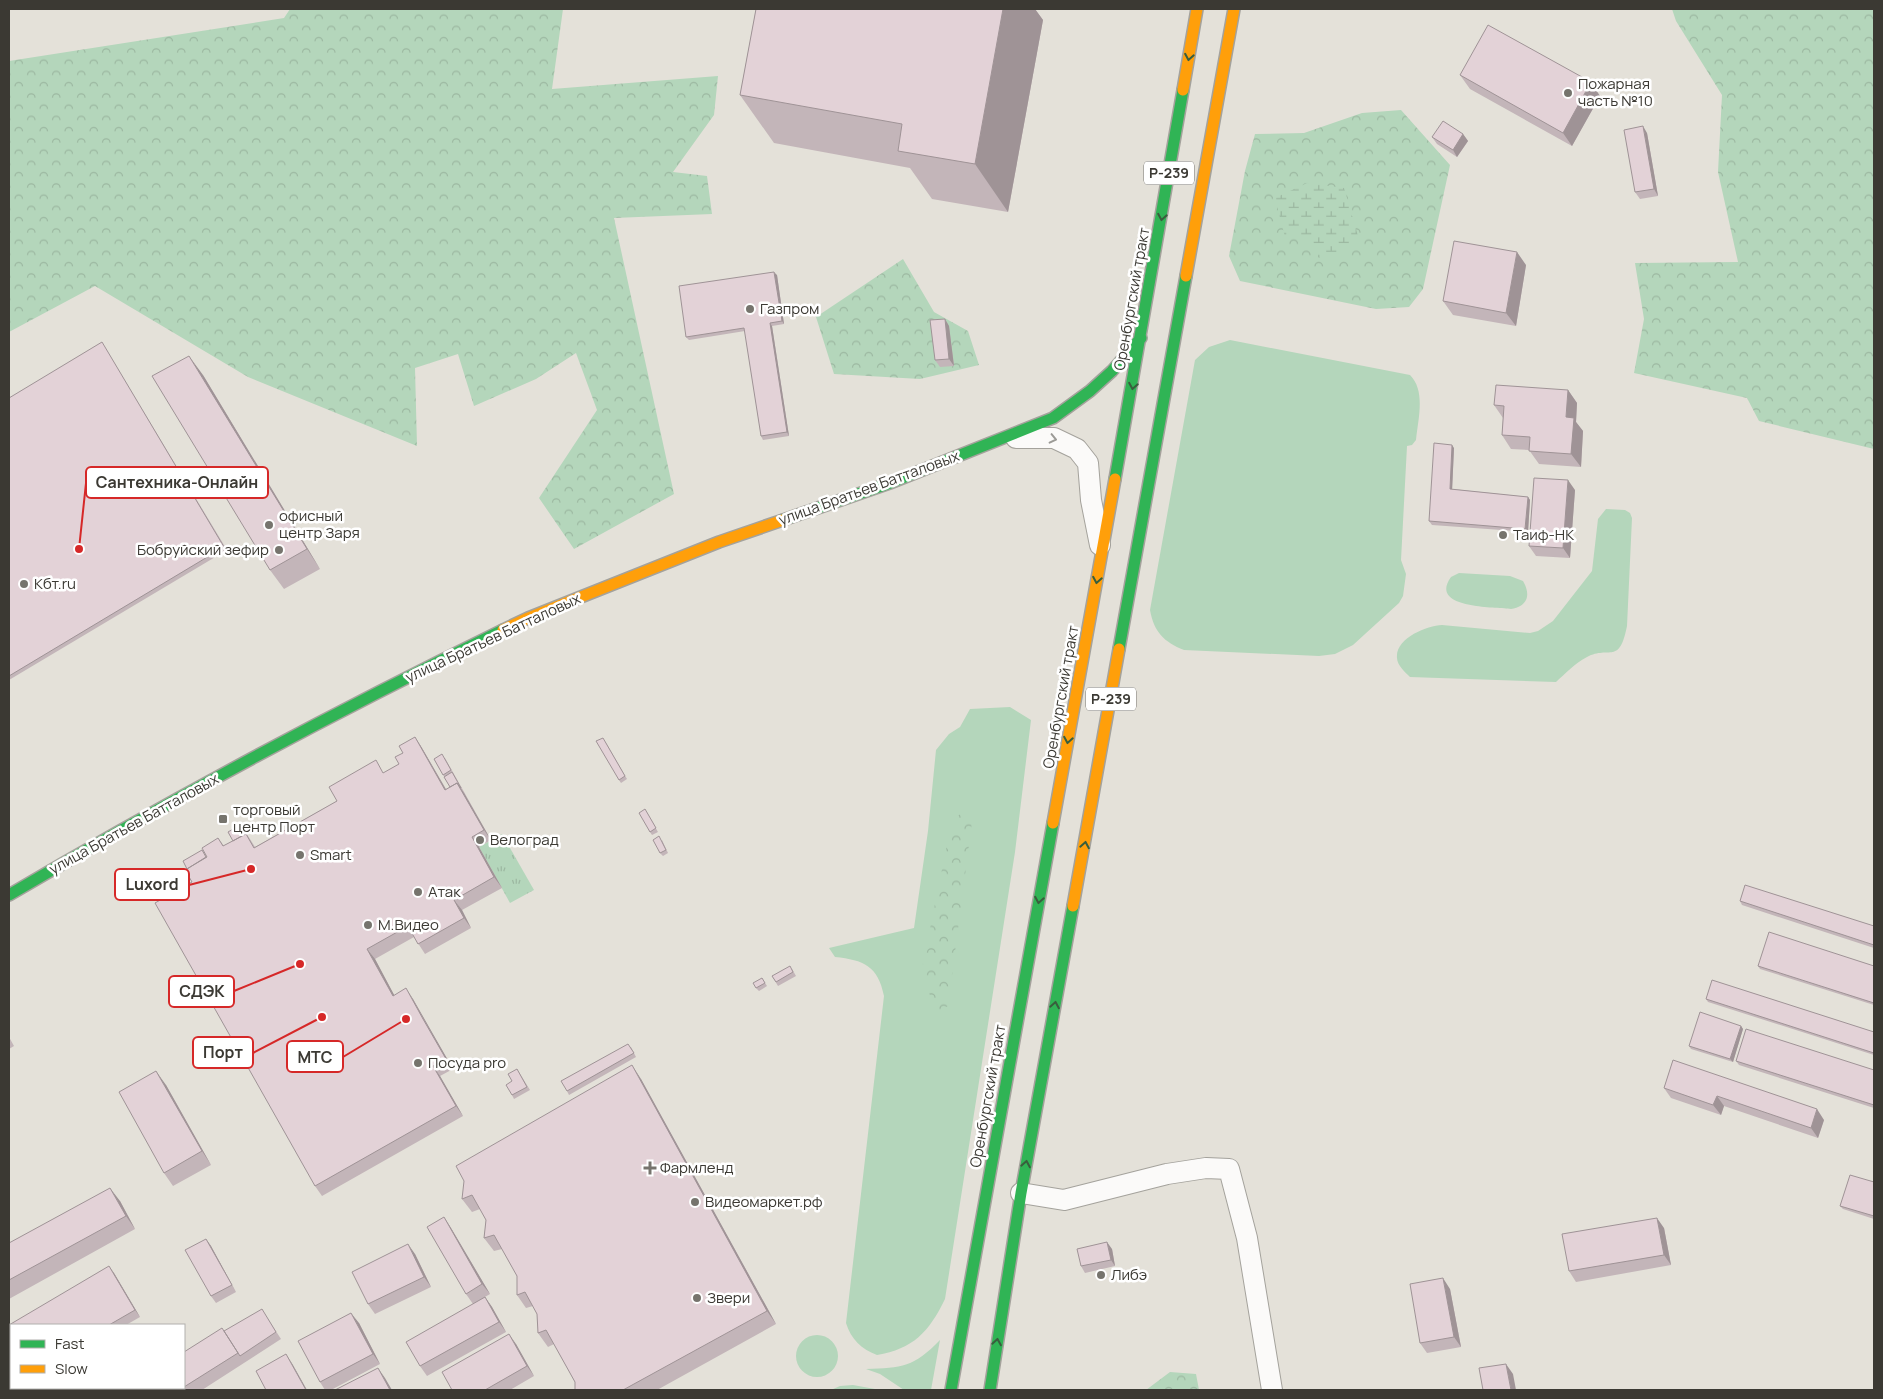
<svg xmlns="http://www.w3.org/2000/svg" width="1883" height="1399" font-family="Manrope,sans-serif">
<style>
.grass{fill:#b4d6bb}
.forest{fill:url(#forest-crowns)}
.wetland{fill:url(#wetland-marsh)}
.park{fill:url(#park-tufts)}
.lines{fill:none;stroke-linecap:round;stroke-linejoin:round}
.street-casing{stroke:#a4a29c;stroke-width:22}
.fast-casing{stroke:#a4a29c;stroke-width:14}
.slow-casing{stroke:#a4a29c;stroke-width:14}
.street{stroke:#fbfaf9;stroke-width:20}
.fast{stroke:#30b455;stroke-width:11}
.slow{stroke:#ff9f0a;stroke-width:11}
.wall{fill:#c3b5b9}
.shaded-wall{fill:#9f9396}
.building{fill:#e3d2d7;stroke:#9f9396}
.oneway{stroke:#385e3d}
.oneway2{stroke:#9b9a96}
.poi-dot{fill:#76746d;stroke:#fff;stroke-width:2}
.labels{text-anchor:middle;stroke-width:5;stroke-linejoin:round;paint-order:stroke}
.shield{fill:#fff;stroke:#767470;stroke-width:1}
.shield-label{font-size:14px;font-weight:bold;fill:#3b3933}
.poi-label{font-size:15px;fill:#3b3933;stroke:#fff;text-anchor:start}
.street-label{font-size:15px;fill:#3b3933;stroke:#fff}
.leader{fill:none;stroke:#d62828;stroke-width:2}
.callout-dot{fill:#d62828;stroke:#fff;stroke-width:2}
.callout{fill:#fff;stroke:#d62828;stroke-width:2}
.callout-label{font-size:16px;text-anchor:middle;font-weight:bold;fill:#3b3933}
</style>
<defs>
<pattern id="forest-crowns" width="20" height="18" patternUnits="userSpaceOnUse" patternTransform="scale(1.25)"><rect width="20" height="18" fill="#b4d6bb"/><path d="M2 6a3 3 0 1 1 6 0M12 15a3 3 0 1 1 6 0" fill="none" stroke="#9cb8a1"/></pattern>
<pattern id="wetland-marsh" width="20" height="14" patternUnits="userSpaceOnUse" patternTransform="scale(1.25)"><rect width="20" height="14" fill="#b4d6bb"/><path d="M1 5h8M5 5V1M11 12h8M15 12V8" fill="none" stroke="#9cb8a1"/></pattern>
<pattern id="park-tufts" width="24" height="20" patternUnits="userSpaceOnUse" patternTransform="scale(1.25)"><rect width="24" height="20" fill="#b4d6bb"/><path d="M3 7l-1-3M5 7V3M7 7l1-3M15 17l-1-3M17 17v-4M19 17l1-3" fill="none" stroke="#9cb8a1"/></pattern>
</defs>
<rect width="100%" height="100%" fill="#e4e1d9"/>
<path class="grass" d="M1230,340L1410,375C1426,391 1418,419 1416,440L1412,445L1407,446L1401,560L1406,574L1403,596L1399,603L1353,645L1335,654L1319,656L1184,650C1164,642 1154,632 1150,610L1195,360L1209,347Z
M1606,509L1625,510L1630,513L1632,518L1627,626C1619,666 1610,645 1587,657C1575,663 1566,673 1556,682L1410,677C1405,672 1397,665 1397,658C1395,638 1427,626 1442,625L1530,633L1538,631L1553,621L1592,571L1598,519Z
M1459,573L1510,576L1523,581C1531,595 1528,606 1511,609C1495,607 1428,609 1451,577Z
M1010,707L1031,720L1015,852L945,1299C929,1332 913,1349 877,1355C861,1349 851,1339 846,1323L884,996C878,966 864,960 835,957L829,948L914,928L928,831L936,750L949,734L960,727L970,709Z
M796 1356a21 21 0 1 1 42 0a21 21 0 1 1-42 0Z
M940,1340L931,1390H904L880,1374L866,1369C902,1368 914,1367 940,1340Z
M853,1385L875,1389L878,1390H831L840,1386Z"/>
<path class="forest" d="M290,9H563L552,89L718,76L714,115L673,172L707,176L712,214L614,218L674,494L574,549L539,498L597,410L576,353L536,379L474,406L458,354L415,368L417,446L248,377L95,286L9,332V61L284,18Z
M1672,9H1874V449L1759,421L1747,398L1634,373L1644,319L1635,263L1738,262L1718,172L1722,95L1676,21Z
M1401,110L1450,165L1423,289L1409,307L1376,309L1240,281L1229,256L1245,171L1255,134L1304,133L1362,113Z
M903,259L934,312L968,331L979,365L920,379L834,374L816,317Z
M963,812L973,814L948,1006L941,1010H936L921,973L952,820Z
M1170,1372L1196,1374L1199,1390H1146Z"/>
<path class="wetland" d="M1307,183L1344,188L1358,236L1340,256L1319,258L1302,235L1285,237L1275,198Z"/>
<path class="park" d="M502,834L534,890L510,903L479,847Z"/>
<g class="lines">
<g class="street-casing">
<path id="street" d="M1016,438H1054L1077,449L1088,463L1091,500L1100,545
M1021,1193L1064,1200L1167,1174L1206,1168L1229,1169L1247,1238L1272,1390"/>
</g>
<g class="fast-casing">
<path id="fast" d="M1115,479L1183,90
M783,520L890,483L1053,418L1090,391L1112,371L1141,338
M1119,649L1186,276
M9,895C170,800 335,712 503,630
M951,1390L1053,823
M990,1390L1021,1193L1073,906"/>
</g>
<g class="slow-casing">
<path id="slow" d="M1183,90L1197,9
M1186,276L1234,9
M503,630L528,618L719,542L783,520
M1053,823L1115,479
M1073,906L1119,649"/>
</g>
<use href="#street" class="street"/>
<use href="#fast" class="fast"/>
<use href="#slow" class="slow"/>
</g>
<path class="wall" d="M756,9H1035L1043,20L1008,212L932,199L910,168L774,143L740,95Z
M1460,75L1600,96L1572,146L1470,89Z
M1647,133L1658,196L1640,199L1635,192Z
M1463,134L1468,141L1457,157L1437,144L1432,137Z
M1526,265L1516,326L1453,315L1443,301Z
M777,275L784,324L772,326L789,436L763,440L761,436L745,331L689,340L686,337Z
M945,319L949,326L954,366L940,367L935,360Z
M104,346L227,550L9,680V398Z
M203,375L320,569L284,589L270,570Z
M1568,390L1577,403L1576,422L1583,431L1581,467L1539,464L1529,450L1511,449L1502,435L1503,418L1494,405Z
M1454,448L1452,489L1528,497L1530,500L1528,532L1432,525L1429,521Z
M1575,490L1570,558L1536,556L1529,546Z
M415,737L422,748L446,789L450,787L434,759L445,758L491,840L479,847L502,888L462,910L471,928L425,954L414,937L375,959L394,995L413,999L430,1029L453,1069L440,1076L463,1116L322,1196L315,1186L176,891L192,882L187,869L202,850L207,858L218,838L224,846L233,841L243,828L255,847L337,801L399,764L403,753Z
M605,741L627,779L621,783L619,780Z
M645,809L658,832L652,835L650,832Z
M662,840L668,853L663,856L660,853Z
M1740,901L1874,926V948L1742,905Z
M1758,966H1874V1005L1760,969Z
M792,969L796,976L778,986L772,976Z
M762,978L767,986L759,991L756,988Z
M1706,999L1874,1032V1055L1708,1002Z
M1741,1026L1743,1029L1733,1062L1691,1049L1689,1046Z
M9,1037L14,1046L9,1049Z
M631,1047L636,1057L569,1095L567,1091Z
M1673,1060L1824,1120L1818,1138L1724,1106L1721,1115L1671,1098L1664,1088Z
M1736,1061L1874,1070V1108L1739,1065Z
M517,1069L530,1090L514,1099L512,1095V1081Z
M641,1079L776,1324L657,1390H575V1382L554,1344L548,1347L538,1333L537,1314L533,1306L526,1308L517,1295V1276L502,1249L494,1251L484,1238L486,1220L480,1209L472,1212L462,1199Z
M166,1085L211,1165L173,1186L164,1173Z
M1874,1182V1219L1843,1209L1840,1206Z
M120,1201L135,1229L9,1299V1243Z
M444,1217L451,1228L490,1294L473,1304L485,1297L492,1307L506,1332L427,1376L420,1366L473,1304L466,1294Z
M1664,1228L1671,1265L1576,1282L1569,1271Z
M206,1239L211,1246L236,1292L216,1303L211,1296Z
M1112,1249L1115,1266L1085,1273L1081,1266Z
M415,1254L431,1287L375,1314L368,1304Z
M114,1273L140,1317L126,1325H11V1388H19L15,1390H9V1325Z
M1450,1289L1461,1347L1427,1353L1420,1343Z
M266,1316L281,1339L202,1390H170L224,1331Z
M359,1323L380,1364L331,1390H325L320,1382Z
M516,1344L534,1376L510,1390H452Z"/>
<path class="shaded-wall" d="M1003,9H1035L1043,20L1008,212L975,164Z
M1591,82L1600,96L1572,146L1563,133Z
M1643,126L1647,133L1658,196L1654,189Z
M1463,134L1468,141L1457,157L1453,150Z
M1517,252L1526,265L1516,326L1506,313Z
M774,272L777,275L784,324L782,321Z
M945,319L949,326L954,366L949,359Z
M770,323L772,326L789,436L787,432Z
M189,356L203,375L320,569L307,549Z
M1568,390L1577,403L1576,422L1583,431L1581,467L1571,454L1566,417Z
M1452,445L1454,448L1452,492L1450,489Z
M1568,480L1575,490L1570,558L1563,548Z
M1528,497L1530,500L1528,532L1525,529Z
M415,737L422,748L452,800L445,790Z
M457,783L464,793L491,840L484,830Z
M472,837L479,847L502,888L494,877Z
M454,900L462,910L471,928L464,918Z
M367,949L375,959L400,1006L393,996Z
M406,988L413,999L453,1069L446,1059Z
M1741,1026L1743,1029L1733,1062L1730,1059Z
M632,1065L641,1079L776,1324L767,1311Z
M433,1066L440,1076L463,1116L456,1106Z
M156,1071L166,1085L211,1165L202,1151Z
M1717,1096L1724,1106L1721,1115L1713,1105Z
M1817,1109L1824,1120L1818,1138L1811,1128Z
M110,1188L120,1201L135,1229L126,1216Z
M444,1217L451,1228L490,1294L482,1284Z
M1657,1218L1664,1228L1671,1265L1664,1255Z
M206,1239L211,1246L236,1292L232,1285Z
M1107,1242L1112,1249L1115,1266L1111,1260Z
M408,1244L415,1254L431,1287L424,1277Z
M109,1266L114,1273L140,1317L135,1310Z
M1443,1278L1450,1289L1461,1347L1454,1337Z
M485,1297L492,1307L506,1332L499,1322Z
M351,1313L359,1323L380,1364L373,1354Z
M509,1334L516,1344L534,1376L527,1366Z
M286,1354L293,1365L307,1390H306Z
M1506,1364L1513,1374L1516,1390H1511Z
M378,1368L385,1378L392,1390H390Z"/>
<path class="building" d="M756,9H1003L975,164L898,151L902,124L740,95Z
M1488,25L1591,82L1563,133L1460,75Z
M1443,121L1463,134L1453,150L1432,137Z
M1643,126L1654,189L1635,192L1624,130Z
M1454,241L1517,252L1506,313L1443,301Z
M774,272L782,321L770,323L787,432L761,436L744,328L686,337L679,286Z
M945,319L949,359L935,360L930,320Z
M102,342L224,547L9,676V398Z
M189,356L307,549L270,570L152,376Z
M1496,385L1568,390L1566,417L1574,418L1571,454L1529,451L1530,437L1502,435L1504,406L1494,405Z
M1434,443L1452,445L1450,489L1528,497L1525,529L1429,521Z
M1534,478L1568,480L1563,548L1529,546Z
M415,737L445,790L457,783L484,830L472,837L494,877L454,900L464,918L418,944L408,926L367,949L393,996L406,988L423,1019L446,1059L433,1066L456,1106L315,1186L155,903L192,882L185,870L207,857L202,848L218,838L223,846L246,834L254,848L337,801L329,787L376,760L383,773L399,764L395,757L403,753L399,746Z
M603,738L625,776L619,780L596,741Z
M442,754L451,770L443,775L434,759Z
M452,772L461,788L457,783L450,787L444,777Z
M645,809L656,828L650,832L639,813Z
M240,825L245,834L233,841L228,832Z
M659,836L666,850L660,853L653,840Z
M202,850L206,857L187,869L183,861Z
M1745,885L1874,926V945L1740,901Z
M1769,932L1874,966V1003L1758,966Z
M790,966L793,972L776,982L772,976Z
M762,978L765,983L756,988L753,983Z
M1712,980L1874,1032V1053L1706,999Z
M1700,1012L1741,1026L1730,1059L1689,1046Z
M1746,1029L1874,1070V1105L1736,1061Z
M628,1044L634,1053L567,1091L561,1081Z
M1673,1060L1817,1109L1811,1128L1717,1096L1713,1105L1664,1088Z
M632,1065L767,1311L623,1390H575V1382L546,1330L538,1333L537,1314L525,1292L517,1295V1276L494,1235L484,1238L486,1220L472,1195L462,1199L464,1181L456,1166Z
M517,1069L527,1087L512,1095L506,1085L512,1081L508,1074Z
M156,1071L202,1151L164,1173L119,1092Z
M1850,1175L1874,1182V1216L1840,1206Z
M110,1188L126,1216L9,1280V1243Z
M444,1217L482,1284L466,1294L427,1227Z
M1657,1218L1664,1255L1569,1271L1562,1234Z
M206,1239L232,1285L211,1296L185,1250Z
M1107,1242L1111,1260L1081,1266L1077,1249Z
M408,1244L424,1277L368,1304L352,1272Z
M109,1266L135,1310L109,1325H11V1383L9,1384V1325Z
M1443,1278L1454,1337L1420,1343L1410,1284Z
M485,1297L499,1322L420,1366L406,1342Z
M262,1309L276,1332L240,1356L224,1331Z
M351,1313L373,1354L320,1382L298,1341Z
M222,1328L238,1353L184,1387V1352Z
M509,1334L527,1366L485,1390H452L442,1372Z
M286,1354L306,1390H266L256,1371Z
M1506,1364L1511,1390H1483L1479,1368Z
M378,1368L390,1390H335Z
M119,1388H135L137,1390H115Z
M168,1388H183L179,1390H170Z"/>
<defs><path id="oneway-chevron" d="M-2-3.5L2.5 0L-2 3.5" fill="none" stroke-width="1.6" stroke-linecap="round" stroke-linejoin="round" transform="scale(1.25)"/></defs>
<g class="oneway">
<use href="#oneway-chevron" transform="translate(1189 57) rotate(100)"/>
<use href="#oneway-chevron" transform="translate(1162 217) rotate(100)"/>
<use href="#oneway-chevron" transform="translate(1133 386) rotate(100)"/>
<use href="#oneway-chevron" transform="translate(1097 580) rotate(100)"/>
<use href="#oneway-chevron" transform="translate(1068 740) rotate(100)"/>
<use href="#oneway-chevron" transform="translate(1085 845) rotate(-80)"/>
<use href="#oneway-chevron" transform="translate(1039 900) rotate(100)"/>
<use href="#oneway-chevron" transform="translate(1055 1005) rotate(-80)"/>
<use href="#oneway-chevron" transform="translate(1026 1164) rotate(-80)"/>
<use href="#oneway-chevron" transform="translate(997 1342) rotate(-81)"/>
</g>
<use class="oneway2" href="#oneway-chevron" transform="translate(1053 439) rotate(13)"/>
<g class="poi-dot">
<circle cx="1568" cy="93" r="5"/>
<circle cx="750" cy="309" r="5"/>
<circle cx="269" cy="525" r="5"/>
<circle cx="1503" cy="535" r="5"/>
<circle cx="279" cy="550" r="5"/>
<circle cx="24" cy="584" r="5"/>
<rect x="218" y="814" width="10" height="10" rx="2.5"/>
<circle cx="480" cy="840" r="5"/>
<circle cx="300" cy="855" r="5"/>
<circle cx="418" cy="892" r="5"/>
<circle cx="368" cy="925" r="5"/>
<circle cx="418" cy="1063" r="5"/>
<path d="M647.5 1160.5h5v5h5v5h-5v5h-5v-5h-5v-5h5z"/>
<circle cx="695" cy="1202" r="5"/>
<circle cx="1101" cy="1275" r="5"/>
<circle cx="697" cy="1298" r="5"/>
</g>
<g class="labels">
<g class="shield">
<rect x="1144" y="161.5" width="50" height="23" rx="4"/>
<rect x="1086" y="687.5" width="50" height="23" rx="4"/>
</g>
<g class="shield-label">
<text x="1169" y="178">Р-239</text>
<text x="1111" y="704">Р-239</text>
</g>
<g class="poi-label">
<text x="1578" y="89">Пожарная<tspan x="1578" dy="17">часть №10</tspan></text>
<text x="760" y="314">Газпром</text>
<text x="279" y="521">офисный<tspan x="279" dy="17">центр Заря</tspan></text>
<text x="1513" y="540">Таиф-НК</text>
<text x="269" y="555" text-anchor="end">Бобруйский зефир</text>
<text x="34" y="589">Кбт.ru</text>
<text x="233" y="815">торговый<tspan x="233" dy="17">центр Порт</tspan></text>
<text x="490" y="845">Велоград</text>
<text x="310" y="860">Smart</text>
<text x="428" y="897">Атак</text>
<text x="378" y="930">М.Видео</text>
<text x="428" y="1068">Посуда pro</text>
<text x="660" y="1173">Фармленд</text>
<text x="705" y="1207">Видеомаркет.рф</text>
<text x="1111" y="1280">Либэ</text>
<text x="707" y="1303">Звери</text>
</g>
<g class="street-label">
<text transform="translate(1132 299) rotate(-80)" y="5">Оренбургский тракт</text>
<text transform="translate(869 488) rotate(-20)" y="5">улица Братьев Батталовых</text>
<text transform="translate(493 638) rotate(-25)" y="5">улица Братьев Батталовых</text>
<text transform="translate(1061 697) rotate(-80)" y="5">Оренбургский тракт</text>
<text transform="translate(134 824) rotate(-29)" y="5">улица Братьев Батталовых</text>
<text transform="translate(988 1096) rotate(-80)" y="5">Оренбургский тракт</text>
</g>
</g>
<path class="leader" d="M79 549L86 483M251 869L189 885M300 964L234 991M322 1017L253 1053M406 1019L343 1057"/>
<g class="callout-dot">
<circle cx="79" cy="549" r="5"/>
<circle cx="251" cy="869" r="5"/>
<circle cx="300" cy="964" r="5"/>
<circle cx="322" cy="1017" r="5"/>
<circle cx="406" cy="1019" r="5"/>
</g>
<g class="callout">
<rect x="86" y="467" width="182" height="31" rx="5"/>
<rect x="115" y="869" width="74" height="31" rx="5"/>
<rect x="169" y="976" width="65" height="31" rx="5"/>
<rect x="193" y="1037" width="60" height="31" rx="5"/>
<rect x="287" y="1041" width="56" height="31" rx="5"/>
</g>
<g class="callout-label">
<text x="177" y="488">Сантехника-Онлайн</text>
<text x="152" y="890">Luxord</text>
<text x="202" y="997">СДЭК</text>
<text x="223" y="1058">Порт</text>
<text x="315" y="1063">МТС</text>
</g>
<rect width="1883" height="1399" fill="none" stroke="#3b3933" stroke-width="20"/>
<rect x="10" y="1324" width="175" height="65" fill="#ffffff" stroke="#b1b0ad"/>
<rect x="20" y="1340" width="25" height="8" fill="#30b455" stroke="#b1b0ad"/>
<text x="55" y="1349" font-size="15" fill="#3b3933">Fast</text>
<rect x="20" y="1365" width="25" height="8" fill="#ff9f0a" stroke="#b1b0ad"/>
<text x="55" y="1374" font-size="15" fill="#3b3933">Slow</text>
</svg>
